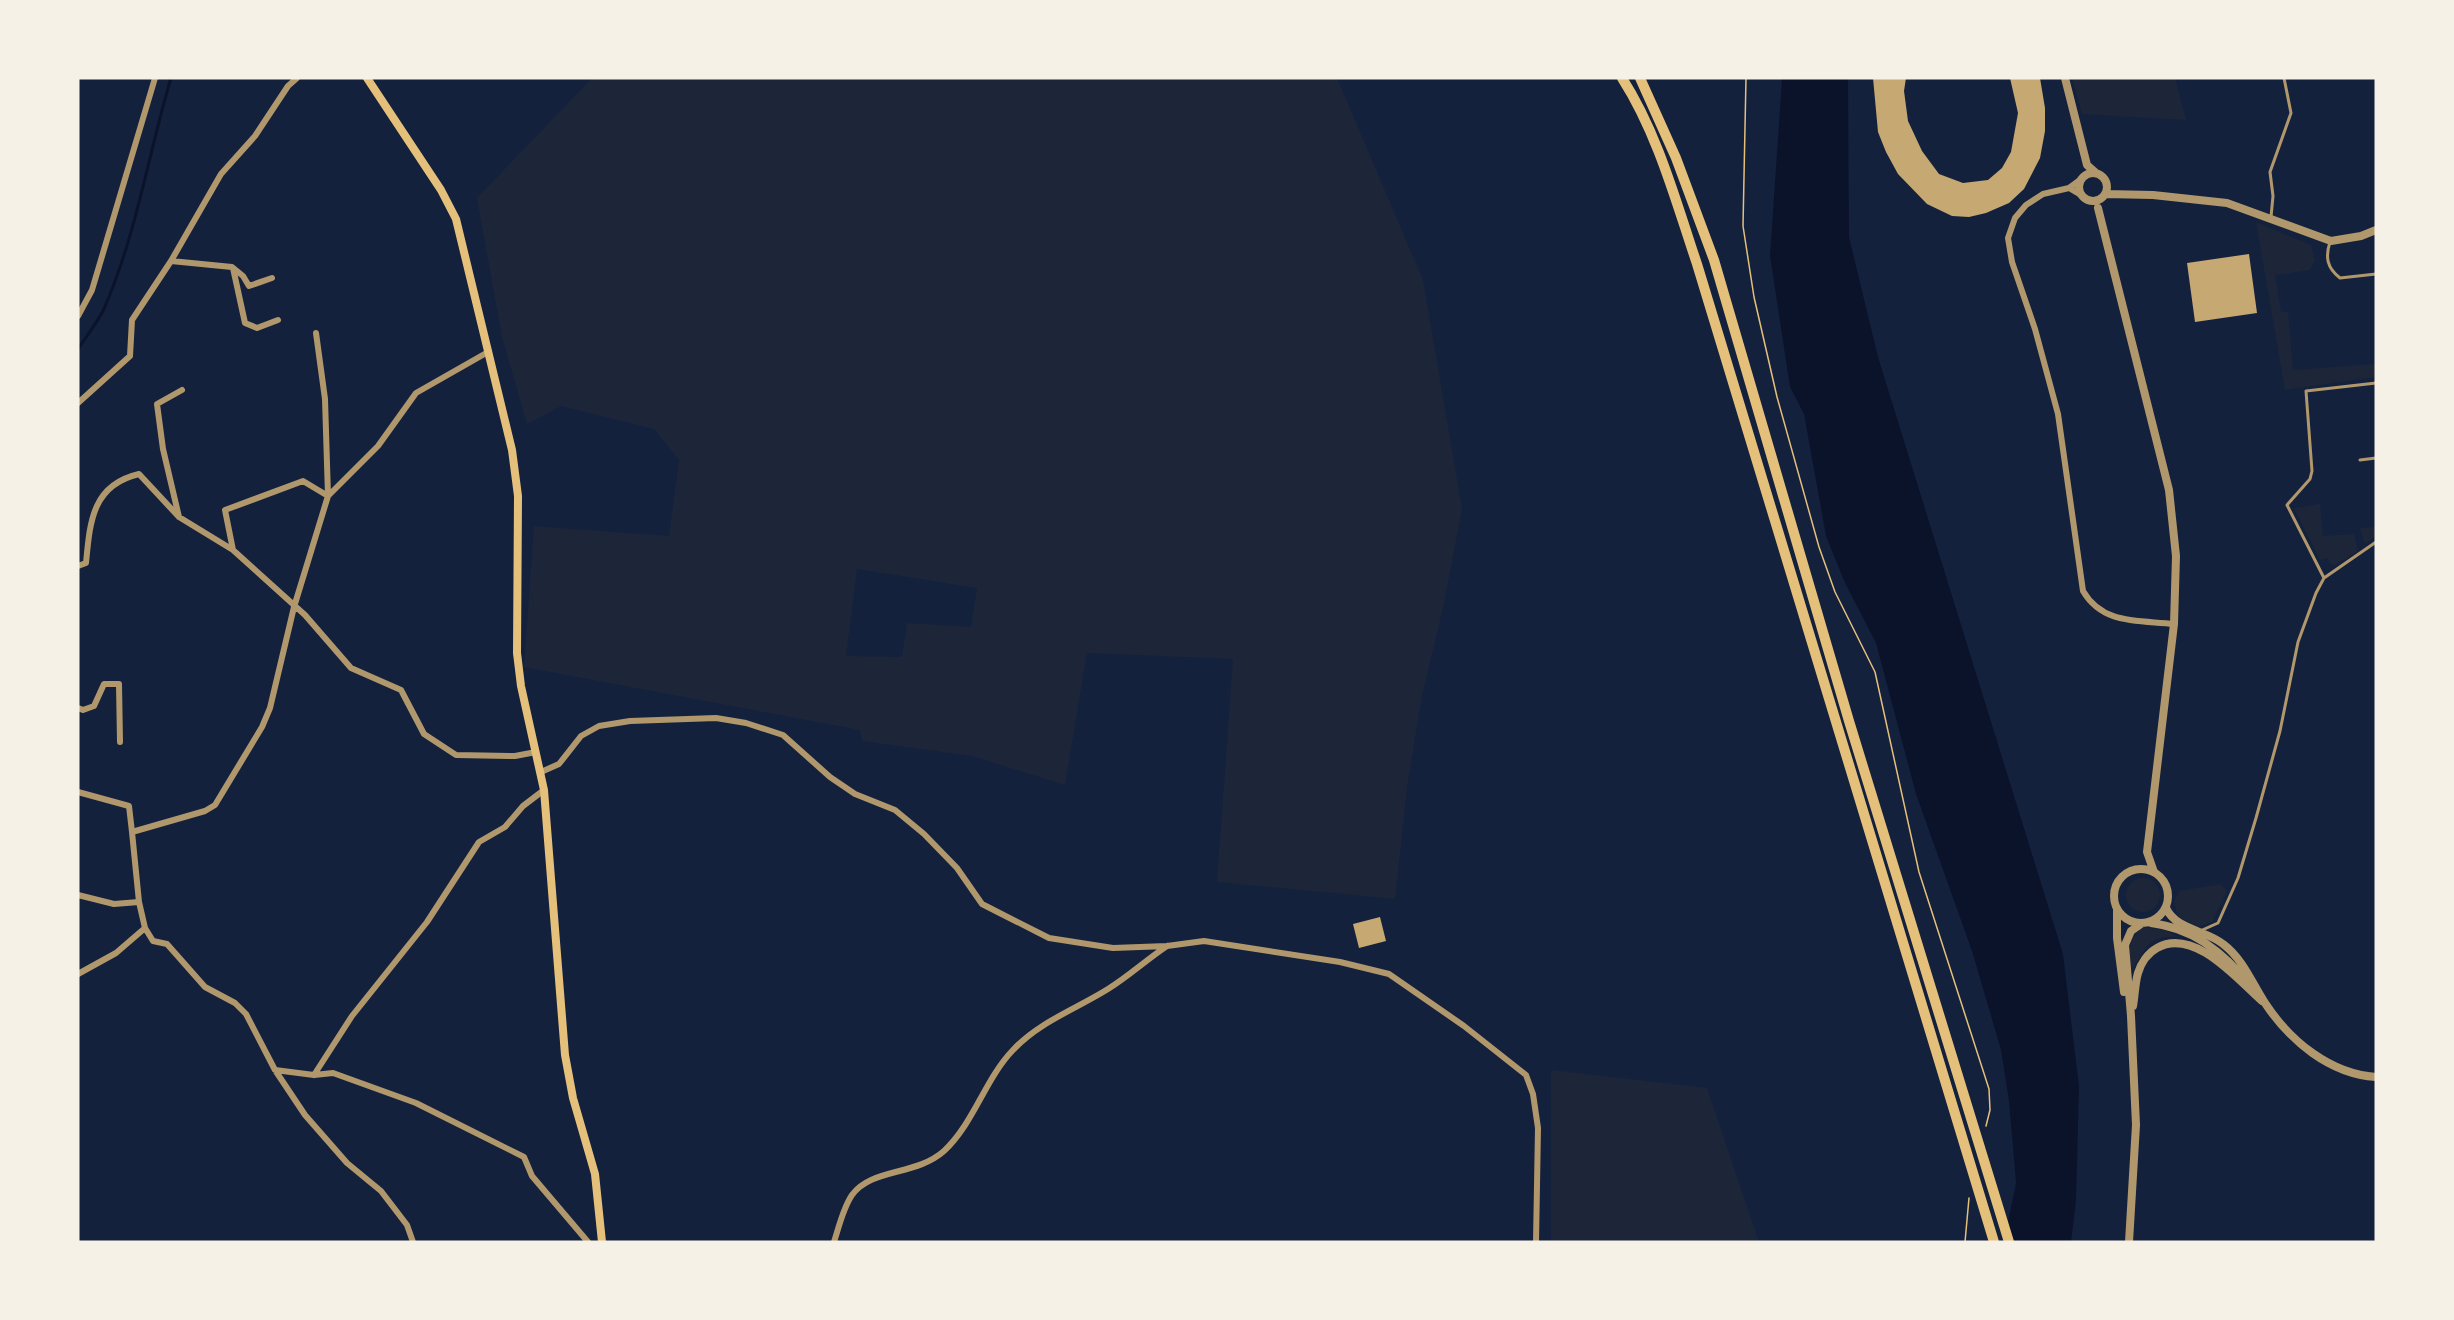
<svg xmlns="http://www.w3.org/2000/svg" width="2454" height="1320" font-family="'Zilla Slab',serif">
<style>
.green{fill:#1d2539;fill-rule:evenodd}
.water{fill:#0b132b}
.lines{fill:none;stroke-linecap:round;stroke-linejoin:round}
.stream{stroke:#0b132b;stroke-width:3}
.building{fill:#c6a872}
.path{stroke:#e5c07b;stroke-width:1.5}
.service{stroke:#b1986c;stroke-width:3}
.minor{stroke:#b1986c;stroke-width:6}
.tertiary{stroke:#b1986c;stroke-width:8}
.secondary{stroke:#e5c07b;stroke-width:8}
.motorway{stroke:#e5c07b;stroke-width:10}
</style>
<rect width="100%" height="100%" fill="#14213d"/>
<path class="green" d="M592,78H1337L1423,280L1462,509L1443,608L1422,696L1407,787L1395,899L1217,882L1233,659L1087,653L1065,785L972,756L862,741L860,730L524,667L534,526L669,536L679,460L654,429L561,406L527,424L502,337L477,198ZM857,569L977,588L971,627L907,623L902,657L846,656Z
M2072,78H2175L2186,120L2082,114Z
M2256,222L2311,245L2315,261L2310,270L2275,275L2281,312H2288L2293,370L2376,364V377L2285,390Z
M2320,504L2323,536L2354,534L2358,551L2335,565L2330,564L2328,558L2320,560L2294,508Z
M2376,527V536L2365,544L2360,528Z
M2126 895a17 17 0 1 1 34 0a17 17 0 1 1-34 0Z
M2221,884L2227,891L2212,922L2198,927L2178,917L2174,901L2179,891Z
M2145,927L2167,931L2178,937C2149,935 2145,948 2132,971C2129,953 2126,936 2145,927Z
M1551,1070L1707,1088L1759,1242H1551Z"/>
<path class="water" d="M1782,78H1848L1849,237L1878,357L2063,954L2079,1086L2076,1201L2071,1242H2004L2016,1183L2009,1101L2001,1050L1972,951L1916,794L1876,643L1845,583L1826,536L1804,414L1790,387L1770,256Z"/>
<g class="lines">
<path class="stream" d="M78,349C86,337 96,324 103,311C136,237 148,155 171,78"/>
</g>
<path class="building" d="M1873,78H1906L1904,91L1908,121L1922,151L1939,174L1963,183L1988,180L2002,168L2011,152L2018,113L2010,78H2040L2045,108V131L2040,158L2024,189L2009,203L1986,213L1969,217L1952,216L1927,204L1898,174L1886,152L1878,132Z
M2249,254L2257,313L2195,322L2187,263Z
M1380,917L1386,941L1359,948L1353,924Z"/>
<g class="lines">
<path class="path" d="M1746,78L1743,226L1754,297L1777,397L1819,547L1835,592L1875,672L1919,872L1989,1089L1990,1110L1986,1126
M1965,1242L1969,1198"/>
<path class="service" d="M2271,217L2273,196L2270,172L2291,113L2284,78
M2330,242C2325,257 2327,268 2340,278L2376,274
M2360,460L2376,458
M2324,578L2287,505L2310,479L2312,471L2306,391L2376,383
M2200,931L2218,923L2238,878L2256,818L2280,731L2298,642L2316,593L2324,578L2376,542"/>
<path class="minor" d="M2080,180L2069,188L2043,194L2026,205L2015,218L2008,238L2012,262L2035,329L2058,414L2083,591C2103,625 2138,620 2174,624
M2069,188L2081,195
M171,261L232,267L243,276L249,286L272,278
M233,268L245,323L257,328L278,320
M78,316L92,290L155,78
M78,403L130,356L132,320L171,261L221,174L255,136L288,86L297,78
M179,517L163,449L157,404L182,390
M233,550L225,510L303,481L328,496L325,399L316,333
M78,566L86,563C90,522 92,485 139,474L179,517L233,550L305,615L351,668L401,690L424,734L456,755L515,756L536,752
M78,708L83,710L94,706L104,684H119L120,742
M541,772L559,764L581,736L599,726L630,721L716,718L746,723L783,735L830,777L855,794L895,810L924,834L957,868L982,904L1049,938L1113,948L1167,946L1204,941L1340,962L1389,974L1464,1026L1526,1075L1533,1094L1538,1128L1536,1242
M78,792L129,806L132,832
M78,895L114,904L139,902L132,832L205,811L215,805L262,727L270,708L294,607L328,496L378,446L416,393L488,352
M145,928L153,941L167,944L205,987L235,1003L246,1014L275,1070L305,1115L347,1163L381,1191L407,1225L413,1242
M78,974L116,953L145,928L139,902
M275,1070L314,1075L333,1073L416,1103L524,1157L532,1176L588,1242
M314,1075L352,1016L427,922L479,842L505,827L523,806L544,790
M834,1242C839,1227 843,1208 852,1195C871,1168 916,1176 944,1151C974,1123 985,1079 1013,1050C1039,1022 1076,1009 1108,989C1129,976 1146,960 1167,946"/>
<path class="tertiary" d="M2065,78L2087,165L2096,173
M2079 187a14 14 0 1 1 28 0a14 14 0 1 1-28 0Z
M2105,194L2153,195L2227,203L2331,241L2361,236L2376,230
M2098,208L2169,490L2176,556L2174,624L2147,852L2154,872
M2114 896a27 27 0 1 1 54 0a27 27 0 1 1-54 0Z
M2166,908C2176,930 2206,930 2223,944C2243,959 2252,983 2265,1003C2290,1041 2330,1074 2376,1077
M2117,910V938L2124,992
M2151,923C2192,928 2225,953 2249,985
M2133,1006C2135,995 2135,983 2138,973C2141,963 2148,953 2157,948C2194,927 2237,979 2262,1001
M2129,1242L2136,1125L2131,1016L2125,945L2131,931L2141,924"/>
<path class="secondary" d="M367,78L441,190L456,219L512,450L518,496L517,653L521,686L544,790L565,1055L573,1098L595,1174L602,1242"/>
<path class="motorway" d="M1622,78C1658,134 1676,202 1697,264L1994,1242
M1640,78L1676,158L1714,260L1849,721L2009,1242"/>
</g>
<rect width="2454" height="1320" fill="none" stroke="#f6f1e7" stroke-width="159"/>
</svg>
